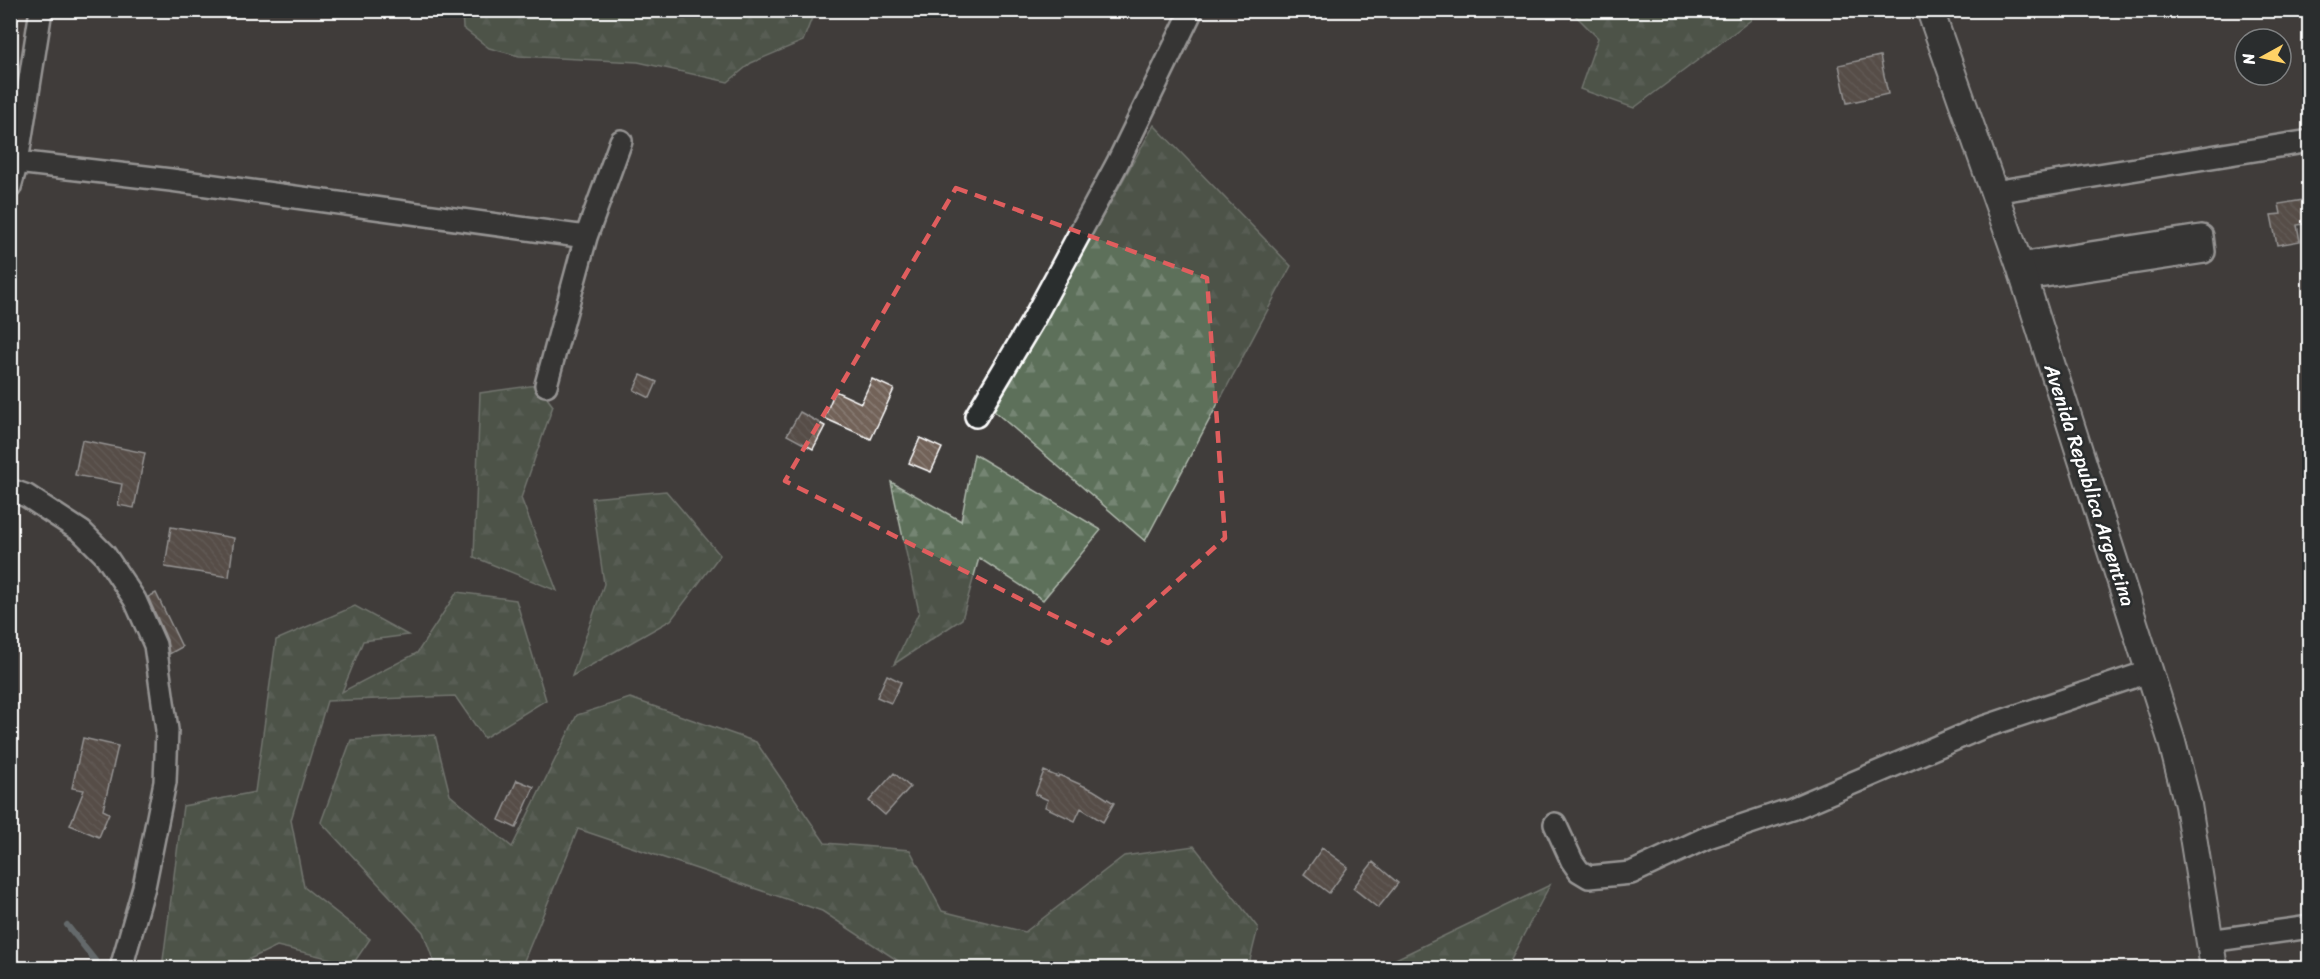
<svg xmlns="http://www.w3.org/2000/svg" width="2320" height="979" font-family="Sriracha,sans-serif">
<style>
.forest{fill:url(#forest-firs);stroke:#aeb8ac;stroke-width:1.5}
.lines{fill:none;stroke-linecap:round;stroke-linejoin:round}
.stream{stroke:#91a1a6;stroke-width:6}
.building{fill:url(#building-back-hatch);stroke:#fff;stroke-width:1.5}
.minor-casing{stroke:#fff;stroke-width:26}
.tertiary-casing{stroke:#fff;stroke-width:30}
.minor{stroke:#2a2d2e;stroke-width:21}
.tertiary{stroke:#2a2d2e;stroke-width:26}
.marked{fill:none;stroke:#e05e5e;stroke-width:4.5;stroke-dasharray:12 8;stroke-linejoin:round}
.labels{text-anchor:middle;stroke-width:5;stroke-linejoin:round;paint-order:stroke}
.street-label{font-size:20px;fill:#fff;stroke:#2a2d2e}
</style>
<defs>
<pattern id="forest-firs" width="22" height="20" patternUnits="userSpaceOnUse" patternTransform="scale(1.5)"><rect width="22" height="20" fill="#5d705a"/><path d="M5 1l3.5 6h-7zM16 11l3.5 6h-7z" fill="#758573"/></pattern>
<pattern id="building-back-hatch" width="6" height="6" patternUnits="userSpaceOnUse" patternTransform="scale(1.5)"><rect width="6" height="6" fill="#726259"/><path d="M-1 5l2 2M0 0l6 6M5-1l2 2" fill="none" stroke="#877a72"/></pattern>
</defs>
<rect width="100%" height="100%" fill="#403d3b"/>
<filter id="ink" filterUnits="userSpaceOnUse"><feTurbulence type="fractalNoise" baseFrequency=".0167" numOctaves="2"/><feDisplacementMap in="SourceGraphic" scale="12" xChannelSelector="R" yChannelSelector="G"/><feConvolveMatrix kernelMatrix="1 2 1 2 8 2 1 2 1" color-interpolation-filters="sRGB"/></filter>
<g filter="url(#ink)">
<path class="forest" d="M815,10L803,41L751,63L728,82L638,62L519,56L489,48L463,28L462,11Z
M1571,11H1750L1751,20L1634,108L1580,89L1598,38Z
M1154,125L1291,266L1145,541L994,411Z
M537,385L553,406L521,498L557,591L474,557L480,393Z
M974,454L1101,530L1043,600L979,558L962,619L894,664L919,612L891,482L961,521Z
M666,491L720,555L671,620L572,676L604,584L592,498Z
M457,592L516,600L546,700L484,738L455,696L327,701L291,820L304,887L370,939L353,964L277,946L231,968H162L183,806L255,792L276,640L355,606L408,635L363,641L342,692L417,653Z
M630,698L756,742L825,843L910,850L942,911L1025,932L1124,856L1194,846L1258,928L1248,968H909L822,911L578,829L521,968H436L423,932L321,822L351,740L435,735L450,795L512,847L577,715Z
M1550,885L1506,968H1377Z"/>
<g class="lines">
<path class="stream" d="M67,925L101,968"/>
</g>
<path class="building" d="M1880,56L1888,94L1847,103L1839,65Z
M2310,199V223L2297,225L2300,241L2277,245L2271,215L2281,214L2279,204Z
M641,375L657,382L650,398L634,390Z
M872,379L894,389L871,439L824,418L835,391L861,403Z
M800,412L825,426L813,449L787,435Z
M920,438L942,448L931,472L909,463Z
M82,440L145,453L134,508L118,505L122,484L75,475Z
M171,527L234,538L229,577L165,567Z
M156,593L182,647L169,654L167,640L148,597Z
M887,675L901,682L891,703L877,697Z
M83,738L118,746L103,810L109,813L99,837L70,825L84,790L72,788Z
M1044,771L1058,777L1059,775L1093,790L1114,803L1103,822L1081,808L1075,821L1045,807L1048,800L1035,794Z
M894,773L910,787L885,815L869,801Z
M517,780L534,787L516,828L499,820Z
M1322,848L1348,867L1329,893L1304,874Z
M1373,862L1398,883L1378,908L1353,888Z"/>
<g class="lines">
<g class="minor-casing">
<path id="minor" d="M17,162L171,180L586,237
M10,187L17,162L41,10
M1994,192L2310,141
M2020,264L2202,236L2204,252L2024,279
M546,385L586,237L621,141
M976,416L1032,322L1117,164L1192,10
M10,490L27,496L82,532L105,555L135,600L155,645L167,730L165,782L144,887L121,968
M1555,824L1572,861L1579,871L1589,877L1631,873L1708,837L1792,809L1981,728L2151,671
M2209,941L2310,927"/>
</g>
<g class="tertiary-casing">
<path id="tertiary" d="M1930,10L2021,269L2172,742L2188,805L2214,968"/>
</g>
<use href="#minor" class="minor"/>
<use href="#tertiary" class="tertiary"/>
</g>
</g>
<path d="M0 0H2320V979H0ZM956,188L1207,278L1225,538L1108,643L785,481Z" fill="#403d3b" fill-opacity=".55" fill-rule="evenodd"/>
<path class="marked" d="M956,188L1207,278L1225,538L1108,643L785,481Z"/>
<g class="labels">
<g class="street-label">
<text transform="translate(2090 485) rotate(72)" y="7">Avenida Republica Argentina</text>
</g>
</g>
<rect width="2320" height="979" fill="none" stroke="#2a2d2e" stroke-width="36"/>
<rect x="18" y="18" width="2284" height="943" fill="none" stroke="#fff" stroke-width="2" filter="url(#ink)"/>
<g transform="translate(2263 57) rotate(262)"><circle r="28" fill="#2a2d2e" stroke="#7f8182" stroke-width="1.5"/>
<path d="M0-4.5L10 22L0 15L-10 22Z" fill="#ffd166"/>
<text y="-9" font-size="16" font-weight="bold" text-anchor="middle" fill="#ffffff">N</text>
</g>
</svg>
